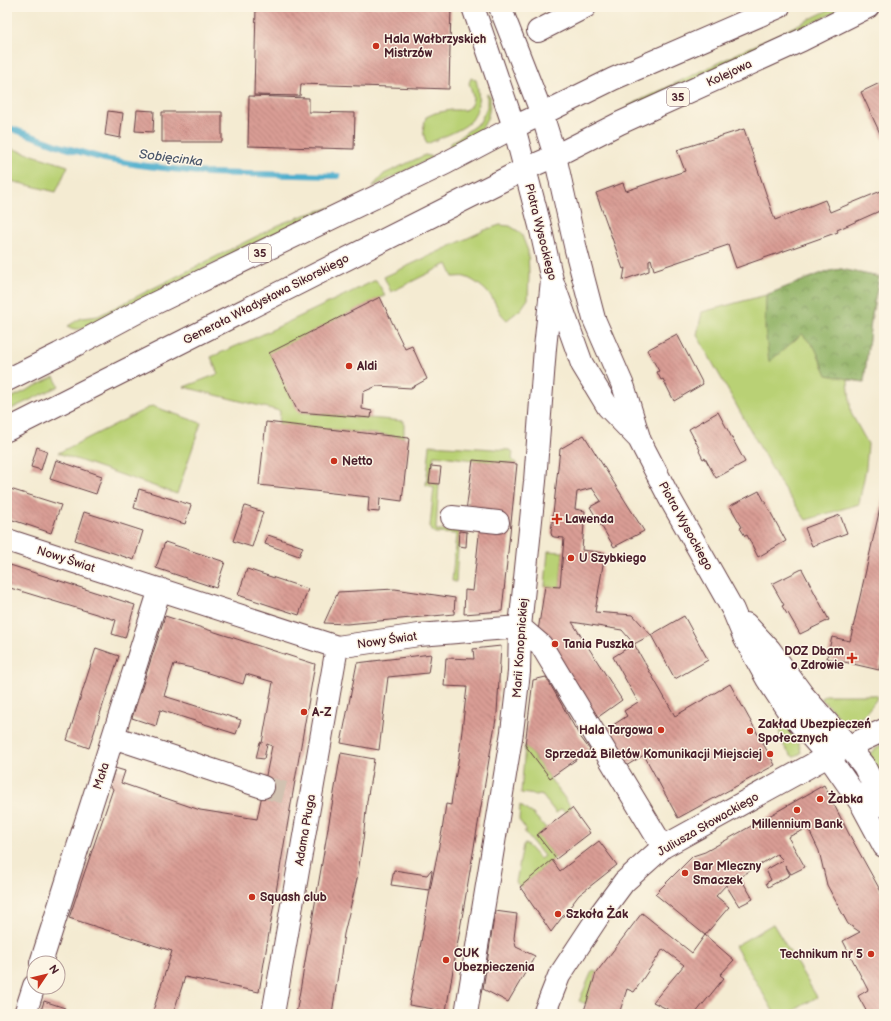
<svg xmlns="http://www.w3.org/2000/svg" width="891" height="1021" font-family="'Balsamiq Sans',sans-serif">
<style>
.grass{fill:#b9d175;stroke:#827850}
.forest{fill:url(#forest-crowns);stroke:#6e6948}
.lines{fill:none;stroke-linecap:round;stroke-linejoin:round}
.stream{stroke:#4eaecd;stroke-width:6}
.building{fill:url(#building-back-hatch)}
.minor-tunnel{stroke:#d2c2b1;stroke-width:22;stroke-dasharray:22 11;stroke-linecap:butt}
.minor-casing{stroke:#643e44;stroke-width:24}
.major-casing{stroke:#643e44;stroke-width:24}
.minor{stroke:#fff;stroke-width:22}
.major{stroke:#fff;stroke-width:22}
.poi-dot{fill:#c8321e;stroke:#fcf5e5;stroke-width:1.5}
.labels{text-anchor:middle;stroke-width:3;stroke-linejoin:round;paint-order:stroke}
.shield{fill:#fcf5e5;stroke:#7f5f63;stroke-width:1}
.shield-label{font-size:11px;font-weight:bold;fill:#4a1f2b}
.poi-label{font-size:12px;font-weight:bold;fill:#4a1f2b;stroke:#fcf5e5;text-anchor:start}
.street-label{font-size:12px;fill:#4a1f2b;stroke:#fcf5e5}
.water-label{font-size:13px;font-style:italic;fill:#4c586c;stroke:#fcf5e5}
</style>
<defs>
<pattern id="forest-crowns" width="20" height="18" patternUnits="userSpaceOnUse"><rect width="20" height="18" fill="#92b366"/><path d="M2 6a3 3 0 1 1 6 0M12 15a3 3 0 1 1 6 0" fill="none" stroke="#799154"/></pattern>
<pattern id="building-back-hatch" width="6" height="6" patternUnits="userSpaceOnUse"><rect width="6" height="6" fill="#d99d94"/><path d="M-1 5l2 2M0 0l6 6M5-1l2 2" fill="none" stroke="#b27f79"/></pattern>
</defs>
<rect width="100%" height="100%" fill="#fcf5e5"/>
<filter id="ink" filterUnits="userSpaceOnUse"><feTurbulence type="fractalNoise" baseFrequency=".025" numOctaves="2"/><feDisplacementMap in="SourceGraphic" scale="8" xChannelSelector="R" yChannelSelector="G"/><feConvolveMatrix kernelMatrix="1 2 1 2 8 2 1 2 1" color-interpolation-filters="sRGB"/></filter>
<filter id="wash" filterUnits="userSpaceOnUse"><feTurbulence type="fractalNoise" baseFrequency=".012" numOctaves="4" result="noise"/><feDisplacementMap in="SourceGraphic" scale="16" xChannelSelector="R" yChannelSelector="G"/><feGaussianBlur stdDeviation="0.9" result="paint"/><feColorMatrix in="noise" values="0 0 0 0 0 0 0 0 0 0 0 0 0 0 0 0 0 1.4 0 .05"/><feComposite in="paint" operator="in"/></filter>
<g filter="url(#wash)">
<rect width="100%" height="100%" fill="#f4ebd2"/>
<path class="grass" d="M835,7H845L630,111L628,106Z
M471,78L476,80C480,94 480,113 469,123C460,131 437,139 427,144C422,133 423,128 426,117L435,113L451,110H465L472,105L473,97L469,83Z
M487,94L490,96C491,110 487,125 476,135C469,141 459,145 451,149L450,144L480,122L487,107Z
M7,147L68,166L56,192L7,180Z
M425,155L434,157L372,187L384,174Z
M332,207L199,271L87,327C80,329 74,331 68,326L81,318L98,316L283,223L302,216Z
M500,225L510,226L521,233L528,251L529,275L528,299L521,309L507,320C499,313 498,308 493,299C488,291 475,280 465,277C462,276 457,277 453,277L447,264L391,292L384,277L485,230Z
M841,269L879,277L871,320L864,382L848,380L851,413L868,444L866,468L859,504L806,520L780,483L697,335L702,312L766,295L825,272Z
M376,280L385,295L270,353L298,412L404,421V437L279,424L280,411L184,387L218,374L211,357L259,336Z
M54,377L59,386L7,411V400Z
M152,406L201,423L177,494L58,453Z
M430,445L510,450L513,452L512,459L517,464L473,460L434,455L432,466H431L429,483L439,484L436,530L459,531L456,582L452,581L456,534L435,533L432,531L430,526L434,487L426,485Z
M548,551L563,552L560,587L545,586Z
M825,695H876L878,697C870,708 862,720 849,724L845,723L821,698Z
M783,725H786C793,733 800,742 801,753L797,756L794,757C786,753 778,737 780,728Z
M525,745L572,808L565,813L562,809L556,813L541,794L536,795L521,793Z
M881,745L883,746L884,750L883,776L881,777L868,755Z
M520,805L529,812H531L546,828L537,835L555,858L520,887L516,882L523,845L525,844L527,845L540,859L544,856L525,833V828L519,820Z
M773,924L817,997L788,1014H775L735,946Z
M593,970L597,971L586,1004L579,1001L592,971Z"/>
<path class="forest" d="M841,269L879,277L871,320L864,382L827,375L815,348L802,334L769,362L765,328L766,295L825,272Z"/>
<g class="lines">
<path class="stream" d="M7,127L63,147L105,159L139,165L206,173L338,176"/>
</g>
<g id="blocks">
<path class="building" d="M256,7H451L449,89L301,84L300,96L254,95Z
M884,81V142L861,92Z
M249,96L309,98V112L355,113L354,149L248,146Z
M137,110L154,111L153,132L135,131Z
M108,111L123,113L120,138L105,135Z
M162,112H222V142H162Z
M744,129L775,220L825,200L830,212L881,191L884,197V209L837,230L838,232L736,268L728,245L654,270L651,259L649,260V271L623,280L625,268L623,269L596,193L623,183L626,191L685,171L677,150Z
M380,297L405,349L412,346L427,379L411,388L377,386L363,392L362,409L372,411L371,418L298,412L269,353Z
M677,334L703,384L674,401L663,379L661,380L657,372L659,371L647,350Z
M718,412L745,462L716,478L705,458L703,459L699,451L700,450L689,429Z
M266,422L409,438L402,501L380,498L379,512L368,511L369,497L259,485Z
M584,435L644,531L614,547L590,507L601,501L592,488L577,492L575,509L585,511L582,550L605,553L595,612L633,615L651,635L634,644L622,630L572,622L622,700L594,720L538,631L545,586L560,587L564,538L554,537L552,536L551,533L560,449Z
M37,447L47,451L41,470L31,467Z
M56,460L102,476L96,494L50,479Z
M473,460L517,464L502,611L464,614L465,590L473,591L480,526L466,511Z
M431,466L441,467L439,484L429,483Z
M7,488L61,505L51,533L7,518Z
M139,489L191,505L185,524L134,508Z
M759,491L786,541L758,557L747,535L745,536L740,528L742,527L730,506Z
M883,495L884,648L879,670L827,658L832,637L850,641Z
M245,506L263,512L252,547L233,541Z
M84,512L143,531L134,560L75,540Z
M840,515L847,533L812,546L805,528Z
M459,531L467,532L466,547L458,546Z
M268,535L303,547L299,556L265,544Z
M165,542L225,562L216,588L156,568Z
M7,564L135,605L125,638L112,634L116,620L7,587Z
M247,569L308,589L299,615L238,595Z
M802,569L829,620L800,634L788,613L787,614L782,606L784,605L772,584Z
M395,589L455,598L454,614L347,624L324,623L338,592Z
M165,616L315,664L286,833L259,992L185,977L173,1014H152L172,951L69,918L113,789L110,785L115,768L125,771L121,783L200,810L257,819L272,746L267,744L264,759L256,758L260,742L262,743L273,682L246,674L243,684L192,668L174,664L164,696L241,720L236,734L160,710L156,726L132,718Z
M684,616L708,660L675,679L651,635Z
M634,644L675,716L730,684L775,765L678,818L644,755L626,766L604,731L627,716L624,711L638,702L613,657Z
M501,646L497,713L446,1011L409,1005L420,948L430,890L442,831L446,804L451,805L452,797L459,756L467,687L444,686L446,658L474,659L473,649Z
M96,648L119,656L89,748L67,740Z
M431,654L428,673L388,677L379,750L341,743L357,663Z
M546,677L579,735L590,750L550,778L525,745L533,680Z
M341,753L374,759L367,801L363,840L357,879L344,934L332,1014H296Z
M824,785L849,834L884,897V1014H868L858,996L868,990L843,941L860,932L848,924L827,885L819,851L808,828L788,837L805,867L791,874L785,865L790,875L768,887L766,883L771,880L766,870L783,860L777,854L740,877L753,899L739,906L726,885L716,896L729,907L705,935L734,960L720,975L724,978L695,1014H677L653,1002L684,965L663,949L634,992L627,989L619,1014H583L596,973L642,913L692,953L705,935L655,894L693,856L705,852Z
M572,808L590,833L556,859L537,835Z
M599,841L617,865L579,895L551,932L520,887L552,860L560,871Z
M394,870L427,875L431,870L432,871L429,890L391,885Z
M495,911L517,914L514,938L516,947L535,956L508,1002L483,989Z
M44,1001L65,1008L64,1014H40Z"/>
</g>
</g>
<g filter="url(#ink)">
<use href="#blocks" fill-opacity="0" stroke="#643e44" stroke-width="1"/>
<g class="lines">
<path class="minor-tunnel" d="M263,787L293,795"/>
<g class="minor-casing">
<path id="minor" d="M473,7L514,127L540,226L552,280L582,364L608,407L637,437
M500,7L542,114L555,156L576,250L594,319L624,388L640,441L669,497L733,610L745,639L767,679L786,708L828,756L862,805L884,846
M538,31L585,7
M452,517L498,522
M7,540L337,647L419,635L520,627L541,645L663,847
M746,624L770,650L803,695L849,747L864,766L884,805
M113,737L263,787
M41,963L160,589
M25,1014L34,986
M273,1014L337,647
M466,1014L512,732L519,672L520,627L535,481L545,348L552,280
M544,1014L559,976L598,917L624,882L663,847L828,756L884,730"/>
</g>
<g class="major-casing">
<path id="major" d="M7,380L59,354L143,309L446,163L514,127L542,114L613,79L779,7
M7,430L525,169L555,156L620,123L802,40L868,7"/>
</g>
<use href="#minor" class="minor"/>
<use href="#major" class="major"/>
</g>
</g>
<g class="poi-dot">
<circle cx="376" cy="46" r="4"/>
<circle cx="349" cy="366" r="4"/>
<circle cx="334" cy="461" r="4"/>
<path d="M555 513h4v4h4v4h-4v4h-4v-4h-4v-4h4z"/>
<circle cx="571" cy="558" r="4"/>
<circle cx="555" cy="644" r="4"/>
<path d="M850 652h4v4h4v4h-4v4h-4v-4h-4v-4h4z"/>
<circle cx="304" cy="712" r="4"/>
<circle cx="661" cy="730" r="4"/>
<circle cx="750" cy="731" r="4"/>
<circle cx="770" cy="754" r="4"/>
<circle cx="820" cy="799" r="4"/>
<circle cx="797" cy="810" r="4"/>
<circle cx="685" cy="873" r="4"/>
<circle cx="252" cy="897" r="4"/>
<circle cx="558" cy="914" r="4"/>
<circle cx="871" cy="954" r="4"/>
<circle cx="446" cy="960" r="4"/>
</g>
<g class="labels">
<g class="shield">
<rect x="667" y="88" width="22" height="18" rx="3"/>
<rect x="249" y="244" width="22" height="18" rx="3"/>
</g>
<g class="shield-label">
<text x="678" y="101">35</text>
<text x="260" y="257">35</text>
</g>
<g class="poi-label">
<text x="384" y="43">Hala Wałbrzyskich<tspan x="384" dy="14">Mistrzów</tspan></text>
<text x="357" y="370">Aldi</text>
<text x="342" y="465">Netto</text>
<text x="565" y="523">Lawenda</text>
<text x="579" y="562">U Szybkiego</text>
<text x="563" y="648">Tania Puszka</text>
<text x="844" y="655" text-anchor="end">DOZ Dbam<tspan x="844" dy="14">o Zdrowie</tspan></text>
<text x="312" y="716">A-Z</text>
<text x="758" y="728">Zakład Ubezpieczeń<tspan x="758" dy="14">Społecznych</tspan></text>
<text x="653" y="734" text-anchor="end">Hala Targowa</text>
<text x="762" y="758" text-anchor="end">Sprzedaż Biletów Komunikacji Miejsciej</text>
<text x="828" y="803">Żabka</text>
<text x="797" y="828" text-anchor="middle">Millennium Bank</text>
<text x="693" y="870">Bar Mleczny<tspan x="693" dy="14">Smaczek</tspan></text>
<text x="260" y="901">Squash club</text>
<text x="566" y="918">Szkoła Żak</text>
<text x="454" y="957">CUK<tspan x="454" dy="14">Ubezpieczenia</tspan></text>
<text x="863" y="958" text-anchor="end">Technikum nr 5</text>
</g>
<g class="street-label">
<text transform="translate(729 73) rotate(-25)" y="4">Kolejowa</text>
<text transform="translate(541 232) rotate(76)" y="4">Piotra Wysockiego</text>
<text transform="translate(266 299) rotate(-27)" y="4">Generała Władysława Sikorskiego</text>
<text transform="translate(686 526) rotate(61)" y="4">Piotra Wysockiego</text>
<text transform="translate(66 559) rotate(18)" y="4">Nowy Świat</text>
<text transform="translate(387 640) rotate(-8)" y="4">Nowy Świat</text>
<text transform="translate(520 648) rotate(-86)" y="4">Marii Konopnickiej</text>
<text transform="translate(101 776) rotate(-72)" y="4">Mała</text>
<text transform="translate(708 824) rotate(-30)" y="4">Juliusza Słowackiego</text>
<text transform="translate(305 830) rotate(-80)" y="4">Adama Pługa</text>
</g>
<g class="water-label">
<text transform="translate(171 157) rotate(7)" y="5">Sobięcinka</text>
</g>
</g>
<rect width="891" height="1021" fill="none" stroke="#fcf5e5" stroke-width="24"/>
<g transform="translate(46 975) rotate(55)"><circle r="19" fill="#fcf5e5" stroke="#b59f9b"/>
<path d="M0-3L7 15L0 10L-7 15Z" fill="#c8321e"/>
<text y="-6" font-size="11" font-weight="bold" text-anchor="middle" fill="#4a1f2b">N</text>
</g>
</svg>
